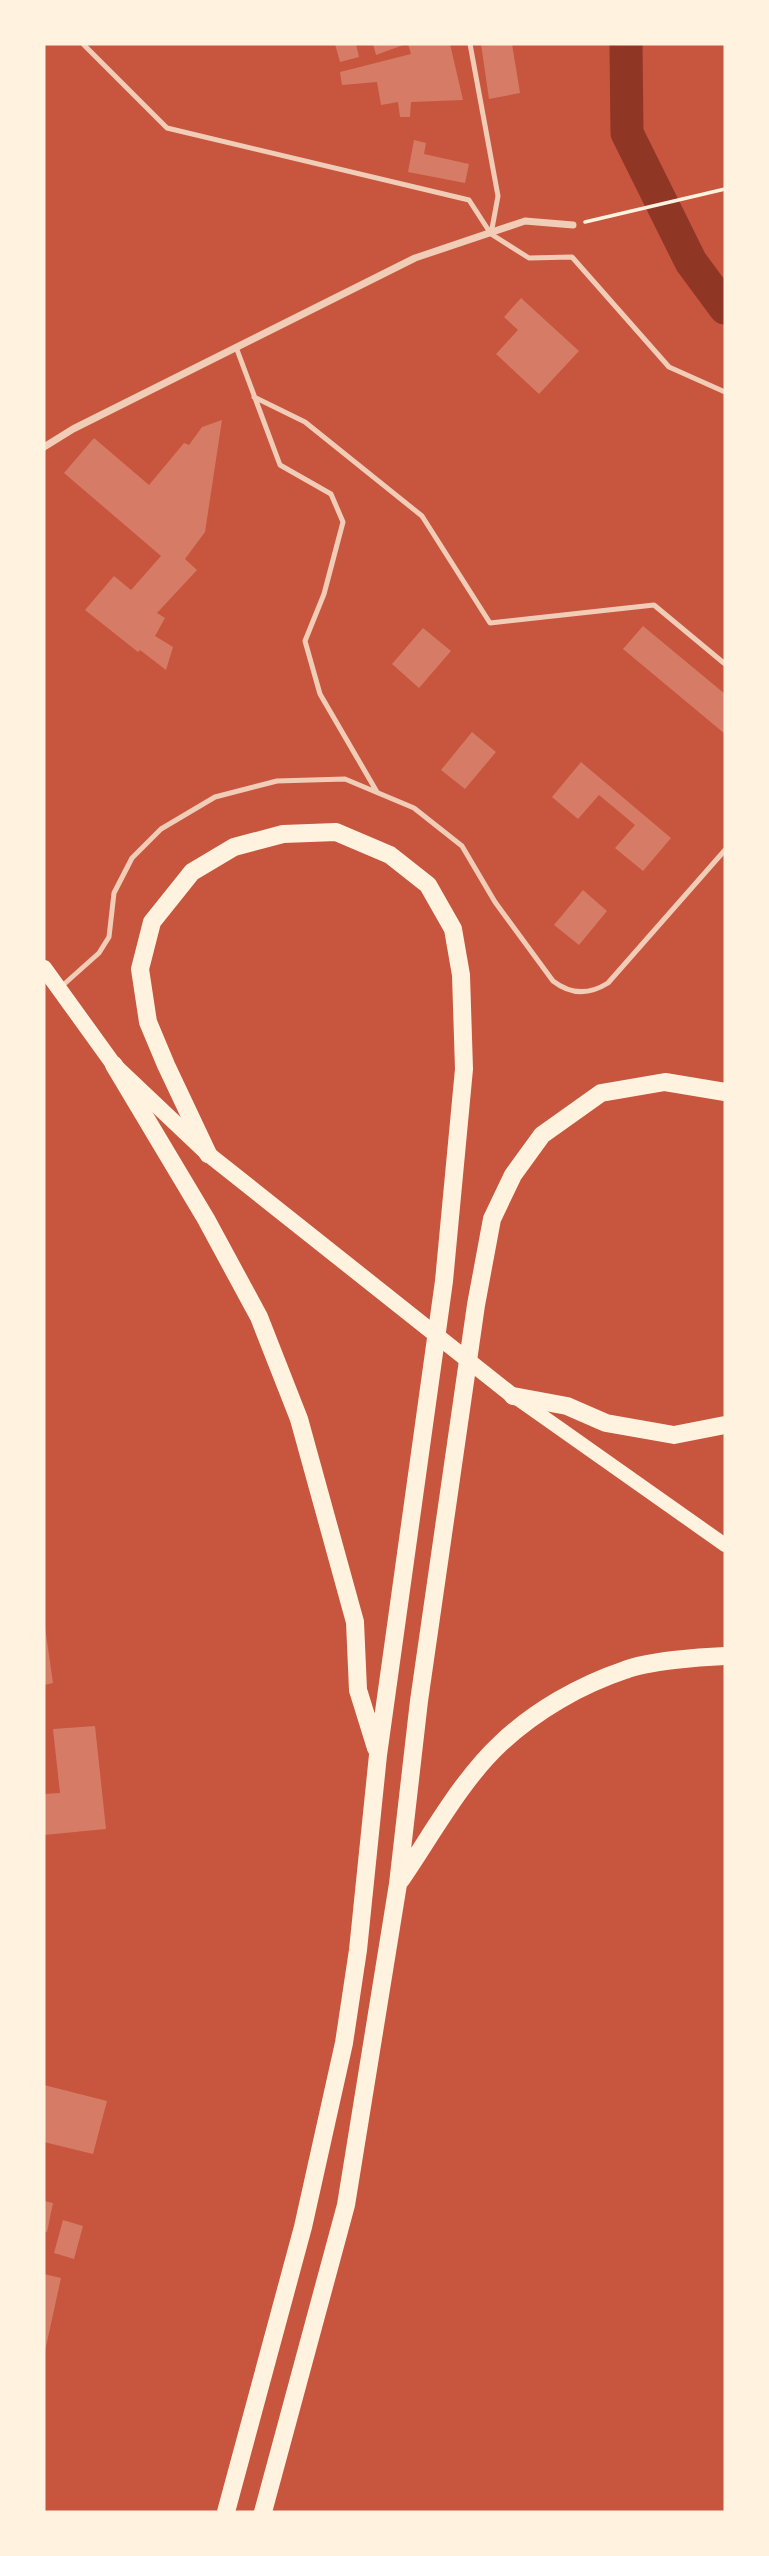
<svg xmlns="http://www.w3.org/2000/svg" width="769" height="2556" font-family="'IBM Plex Sans',sans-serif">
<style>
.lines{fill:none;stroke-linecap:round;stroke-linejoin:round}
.river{stroke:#8f3625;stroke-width:33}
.building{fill:#d67c66}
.path{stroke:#fff3e0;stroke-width:3.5}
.service{stroke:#f1ccb7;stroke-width:5}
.minor{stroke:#f1ccb7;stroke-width:7}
.secondary{stroke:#fff3e0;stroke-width:14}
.primary{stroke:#fff3e0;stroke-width:16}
.trunk{stroke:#fff3e0;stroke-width:18}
</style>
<rect width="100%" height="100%" fill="#c8553d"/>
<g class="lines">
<path class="river" d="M626,44L627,133L691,262L725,308"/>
</g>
<path class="building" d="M335,44H356L359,57L340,62Z
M373,44H406L376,55Z
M408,44H450L463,100L411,102L410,117H400L398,102L381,105L377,82L342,85L340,72L411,54Z
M481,44H512L520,93L489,99Z
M414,140L426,143L424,154L469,164L465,183L408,172Z
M521,298L579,351L539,394L496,354L518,330L504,317Z
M222,420L205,532L185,559L197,570L157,613L165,618L155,636L173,647L166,670L140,650L138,652L85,610L114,576L131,590L161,556L64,473L94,438L149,485L184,443L189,445L202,427Z
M643,626L725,694V734L623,649Z
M423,628L451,651L419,688L392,664Z
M472,732L496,752L465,789L441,770Z
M581,762L671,838L643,871L615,848L635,825L599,795L578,819L552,797Z
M583,890L607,911L579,945L554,925Z
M44,1620L53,1683L44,1685Z
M95,1726L106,1829L44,1835V1794L60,1793L53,1729Z
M44,2085L107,2101L93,2154L44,2142Z
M44,2201L53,2203L47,2232L44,2231Z
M63,2220L83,2226L74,2259L54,2253Z
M44,2274L61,2278L45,2351H44Z"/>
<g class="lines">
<path class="path" d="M585,222L725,189"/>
<path class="service" d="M83,44L167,128L469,200L491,234L529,258L572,257L669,367L725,392
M470,44L498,196L491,234
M236,347L280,465L331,494L343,522L324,594L305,641L320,694L377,792
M254,397L305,422L422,516L490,623L654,605L725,664
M62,986L99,953L109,937L114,893L132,858L161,829L215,797L277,781L345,779L414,808L462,846L495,902L553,981C571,995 589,995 608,983L725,850"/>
<path class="minor" d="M44,447L73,429L415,258L525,221L573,225"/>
<path class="secondary" d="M518,1399L725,1545"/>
<path class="primary" d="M44,968L114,1065L208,1154L513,1396"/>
<path class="trunk" d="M114,1065L206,1219L259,1317L299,1419L355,1622L358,1690L376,1748
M208,1154L166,1065L148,1022L140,969L152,922L192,872L234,847L283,834L336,832L390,855L428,885L453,929L461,975L464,1069L444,1281L378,1755L358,1950L344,2043L303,2227L226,2512
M513,1396L567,1406L606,1423L674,1435L725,1425
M400,1881C431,1836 461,1780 501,1743C535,1711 580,1685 625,1670C648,1661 699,1657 725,1656
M263,2512L346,2205L398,1884L419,1701L476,1305L492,1219L513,1175L542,1135L601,1093L665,1082L725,1092"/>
</g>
<rect width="769" height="2556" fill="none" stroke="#fff3e0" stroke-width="91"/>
</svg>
